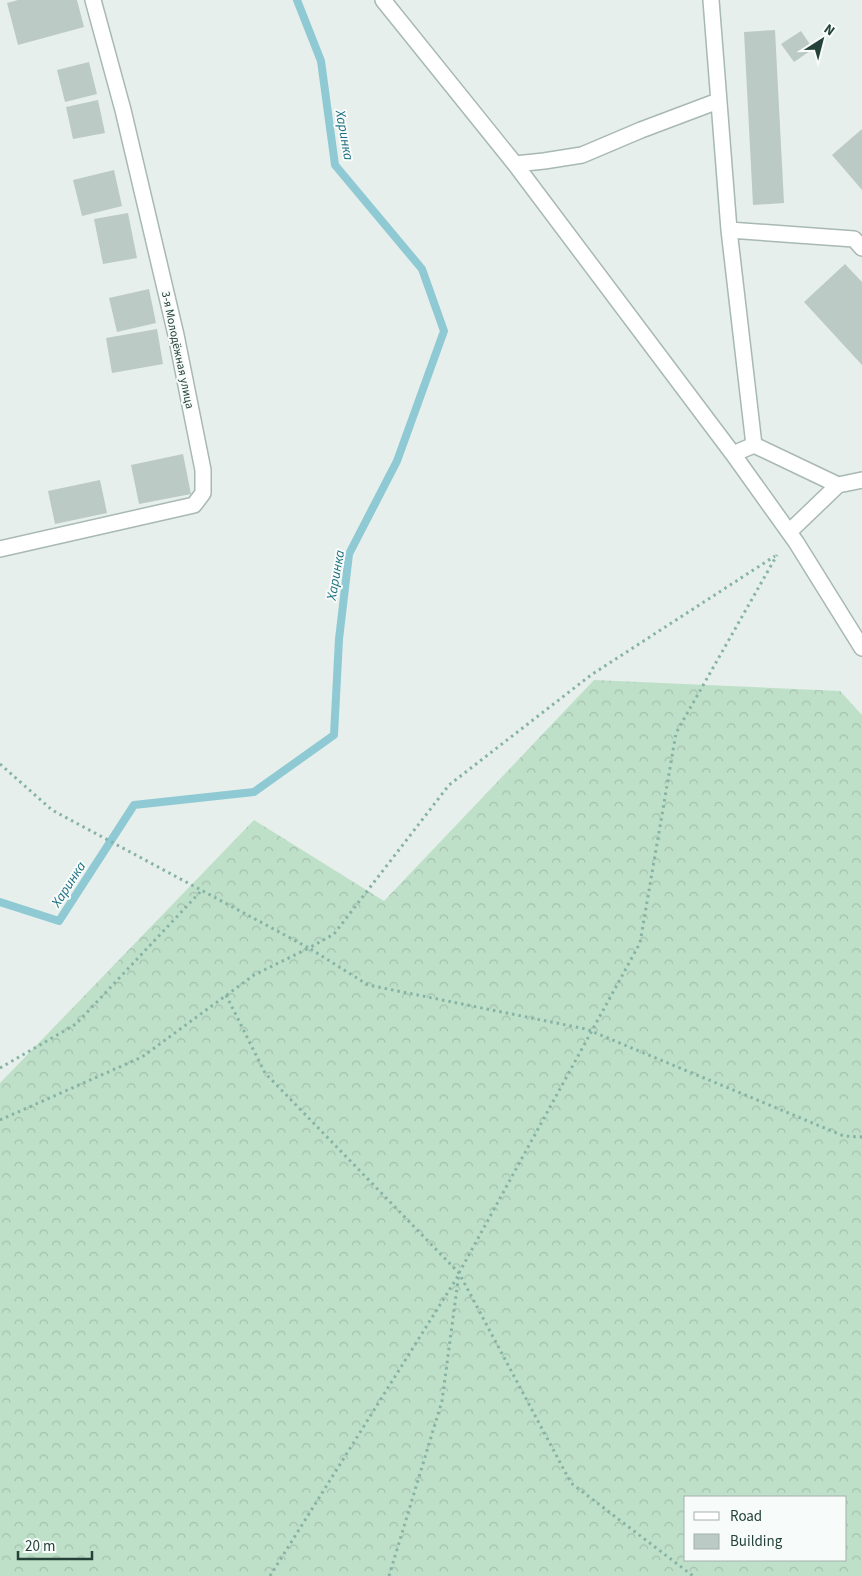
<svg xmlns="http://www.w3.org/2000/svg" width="862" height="1576" font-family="'Source Sans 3',sans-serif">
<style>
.forest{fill:url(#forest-crowns);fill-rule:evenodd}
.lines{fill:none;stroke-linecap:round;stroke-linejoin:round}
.stream{stroke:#8ec9d4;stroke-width:8}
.building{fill:#bbcac4}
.minor-casing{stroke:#a8b8b2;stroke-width:18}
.path{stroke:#86b3a5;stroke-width:3;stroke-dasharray:2.5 4;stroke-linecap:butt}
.minor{stroke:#fff;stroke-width:15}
.labels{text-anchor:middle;stroke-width:4;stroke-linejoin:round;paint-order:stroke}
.street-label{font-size:12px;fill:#24423a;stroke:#f7fbf9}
.water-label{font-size:14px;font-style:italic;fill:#1c6f80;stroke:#f7fbf9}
</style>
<defs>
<pattern id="forest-crowns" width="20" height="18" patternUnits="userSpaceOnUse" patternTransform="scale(1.25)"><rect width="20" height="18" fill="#bfe0c8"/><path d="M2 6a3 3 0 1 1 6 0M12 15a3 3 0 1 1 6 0" fill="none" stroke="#a4c1ad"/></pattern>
</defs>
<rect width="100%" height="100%" fill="#e6efeb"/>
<path class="forest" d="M594,680L840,691L862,715V1576H0V1083L254,820L384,901ZM686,1497H846V1560H686Z"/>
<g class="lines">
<path class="stream" d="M0,902L59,921L134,805L254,792L334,735L339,639L349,554L397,461L444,331L422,269L335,165L321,61L297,0"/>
</g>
<path class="building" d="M18,0H77L84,27L18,45L7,3Z
M775,30L784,203L753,205L744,32Z
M801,31L813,49L794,62L781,44Z
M89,62L97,94L65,102L57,70Z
M98,100L105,133L73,139L66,107Z
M862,129V190L832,155Z
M114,170L122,206L82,216L73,180Z
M128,213L137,258L103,264L94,219Z
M845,264L862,282V365L804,302Z
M149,289L156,323L117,332L109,298Z
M157,329L163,364L112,373L106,338Z
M183,454L191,494L139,504L131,465Z
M100,480L107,513L55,524L48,491Z"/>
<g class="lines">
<g class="minor-casing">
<path id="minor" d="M383,0L515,164L733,454L796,542L862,648
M711,0L729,230L754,445L733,454
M515,164L544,161L582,155L641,130L718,101
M729,230L854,239L862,248
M754,445L838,485
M789,532L838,485L862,480
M0,549L194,505L203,493V470L176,335L123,110L93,0"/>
</g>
<path class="path" d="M0,764L52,810L309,948L334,934L449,785L591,675L775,556
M226,995L265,1073L459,1273L571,1483L693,1576
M0,1068L76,1024L202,890
M0,1120L142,1057L254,975L309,948L368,985L586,1029L844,1136L862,1137
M270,1576L458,1276
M389,1576L442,1401L459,1273L640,943L676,733L777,555"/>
<use href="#minor" class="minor"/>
</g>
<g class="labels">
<g class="street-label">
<text transform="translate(178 350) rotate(78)" y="4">3-я Молодёжная улица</text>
</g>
<g class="water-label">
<text transform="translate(345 135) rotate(80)" y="5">Харинка</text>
<text transform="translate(335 575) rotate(-80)" y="5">Харинка</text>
<text transform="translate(68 884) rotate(-57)" y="5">Харинка</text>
</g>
</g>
<rect x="684" y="1496" width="162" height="65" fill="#f7fbf9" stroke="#a3b1ad"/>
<rect x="694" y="1512" width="25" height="8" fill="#ffffff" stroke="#a3b1ad"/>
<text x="730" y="1521" font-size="15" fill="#24423a">Road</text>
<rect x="694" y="1534" width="25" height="15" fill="#bbcac4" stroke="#a3b1ad"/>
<text x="730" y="1546" font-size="15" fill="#24423a">Building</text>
<g transform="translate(822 40) rotate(36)" stroke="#f7fbf9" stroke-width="4" paint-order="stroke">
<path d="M0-4L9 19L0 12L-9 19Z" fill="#24423a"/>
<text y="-8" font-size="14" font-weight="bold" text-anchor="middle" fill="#24423a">N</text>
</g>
<path d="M18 1551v8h74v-8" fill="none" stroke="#24423a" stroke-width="2.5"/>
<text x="25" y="1551" font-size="15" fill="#24423a" stroke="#f7fbf9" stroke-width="4" paint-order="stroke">20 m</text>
</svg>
